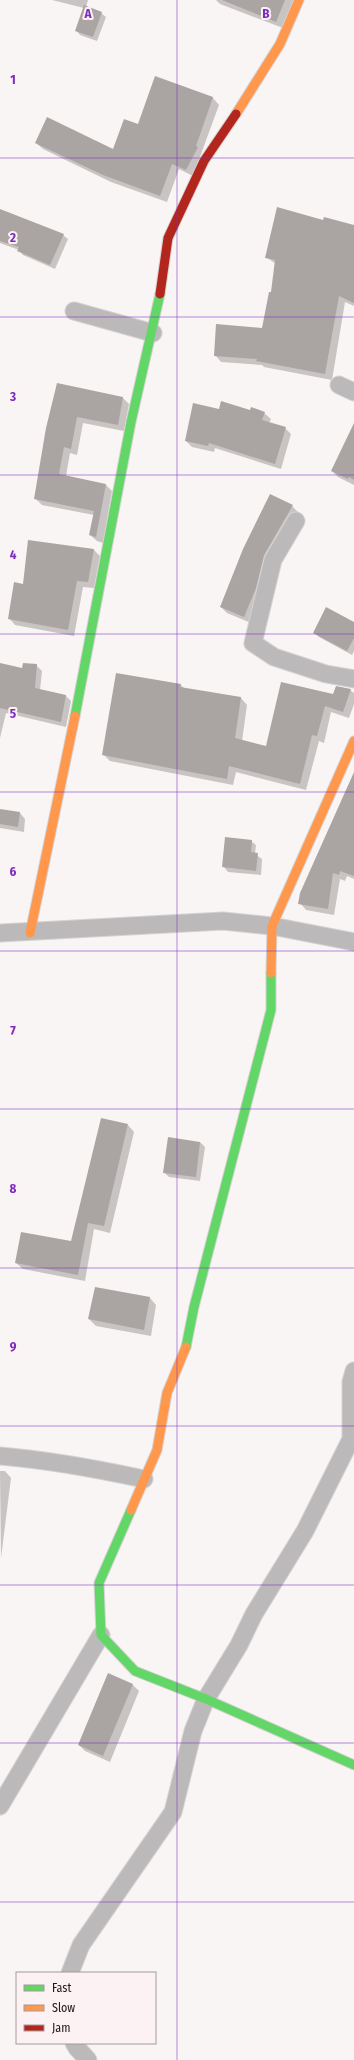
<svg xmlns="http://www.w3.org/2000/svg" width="354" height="2060" font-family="'Fira Sans Condensed',sans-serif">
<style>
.shadow{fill:#0003}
.building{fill:#aaa4a2}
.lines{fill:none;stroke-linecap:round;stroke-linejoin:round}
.street-casing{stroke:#d6d2d2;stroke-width:19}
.fast-casing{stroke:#d6d2d2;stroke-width:11}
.slow-casing{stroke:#d6d2d2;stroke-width:11}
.jam-casing{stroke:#d6d2d2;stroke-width:11}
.street{stroke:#bcb9ba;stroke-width:17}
.fast{stroke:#63d668;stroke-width:9}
.slow{stroke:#ff974d;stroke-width:9}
.jam{stroke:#b3261e;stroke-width:9}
.grid{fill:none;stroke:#7b2cbf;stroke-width:1;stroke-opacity:0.55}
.grid-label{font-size:13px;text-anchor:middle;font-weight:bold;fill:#7b2cbf;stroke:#fdf2f3;stroke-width:4;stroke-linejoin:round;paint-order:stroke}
</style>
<rect width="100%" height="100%" fill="#faf5f5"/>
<path class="shadow" d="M52,0H88L86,7L101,13L106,17L97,41L80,35L76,30L84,8Z
M216,0H295L283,28L220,4Z
M155,78L213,98L219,105L193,176L179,169L167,202L111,182L43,149L36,143L114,150L139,125Z
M0,211L63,235L68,239L55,269L23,255L19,250L0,243Z
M324,221L354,226V306L345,302L332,380L264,367L262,365L221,362L215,355L263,329L272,293L276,264L266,257Z
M58,384L123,398L129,404L124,431L83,423L77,455L70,453L66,476L106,485L112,491L103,543L97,541L90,535L94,515L42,505L35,498Z
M220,410L264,413L271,419L269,423L285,428L291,434L281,469L215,448L214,452L192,447L186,441Z
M354,425V485L338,477L332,471Z
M292,506L299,513L271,562L251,623L227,613L221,607Z
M94,550L100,556L94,588L83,587L74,636L15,625L9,618L23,585Z
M354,623V651L352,655L319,637L314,632Z
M36,665L42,671L40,690L66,696L71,701L66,727L6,713L0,738V669H23Z
M180,684L185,689L241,698L247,705L242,741L267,747L334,695L350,690L354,693V704L349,718L331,712L324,743L319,741L306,790L236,772L233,785L110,761L103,754Z
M354,774V879L347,876L345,881L340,879L334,915L306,910L300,903Z
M0,810L20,813L25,819L24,832L0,828Z
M251,841L256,845L255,854L262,859L261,875L228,872L224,867Z
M128,1125L134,1132L110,1233L94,1229L85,1281L23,1269L16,1263L72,1243Z
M200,1142L205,1147L200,1181L169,1177L164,1172Z
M150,1298L156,1305L151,1336L96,1326L89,1319Z
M0,1471H5L11,1478L1,1558Z
M108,1674L133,1685L139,1691L110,1762L85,1751L79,1745Z"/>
<path class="building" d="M222,0H285L276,22Z
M84,5L102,12L93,37L75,31Z
M155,76L213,97L196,146L198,147L186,170L172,164L160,196L103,175L35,143L47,117L113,149L124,119L138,124Z
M277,207L323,220L324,217L354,225V303L339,296L325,374L256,361L257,359L214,356L216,324L262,328L269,292H271L275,260L265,258Z
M0,209L64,234L50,265L17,251L19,247L0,241Z
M57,383L123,397L118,425L77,417L71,449L64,447L59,474L106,484L96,537L89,535L94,511L34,499L46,428Z
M221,401L250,410L251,407L265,412L262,420L286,427L275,464L209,443L208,446L185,441L193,403L219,409Z
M354,423V480L349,477L348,479L331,471Z
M270,494L293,505L264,555L256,588L244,617L220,607L243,549Z
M28,540L94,549L88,582L77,581L68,630L8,619L14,582L23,584Z
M326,607L354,622V638L347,651L313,633Z
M0,663L22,668L23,663L37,664L35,688L66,695L61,722L0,708Z
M116,673L181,684L180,687L241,697L235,738L266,746L281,682L333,694L336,686L351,689L343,712L325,706L317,736L312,735L300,784L229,766L227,779L102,755Z
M354,772V876L340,871L339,875L333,873L328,909L298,904L300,893Z
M0,809L20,812L18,827L0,824Z
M225,837L252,840L251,852L258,853L256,871L222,867Z
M101,1118L128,1124L104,1226L88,1223L78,1275L15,1263L21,1232L71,1241Z
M168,1137L200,1142L196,1177L163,1173Z
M95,1287L150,1297L144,1330L88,1319Z
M108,1673L133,1684L103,1756L78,1745Z"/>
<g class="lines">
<g class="street-casing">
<path id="street" d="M74,311L153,333
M339,385L354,392
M296,521L273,560L253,643L274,657L326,674L354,679
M0,933L223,921L272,926L354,942
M0,1456C49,1460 97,1469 144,1479
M0,1806L101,1635
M70,1973L81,1945L173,1812L193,1731L206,1699L239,1645L254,1614L305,1531L351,1439V1382L354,1371
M74,2043L77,2048L88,2060"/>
</g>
<g class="fast-casing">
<path id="fast" d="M75,716L131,422L160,294
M186,1347L194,1307L271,1010V973
M131,1510L99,1583L101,1635L135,1671L206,1699L354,1765"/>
</g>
<g class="slow-casing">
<path id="slow" d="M236,114L280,44L299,0
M30,933L75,716
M271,973L272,926L354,741
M131,1510L157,1450L167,1393L186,1347"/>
</g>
<g class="jam-casing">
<path id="jam" d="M160,294L168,238L204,161L236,114"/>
</g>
<use href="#street" class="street"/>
<use href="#fast" class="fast"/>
<use href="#slow" class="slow"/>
<use href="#jam" class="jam"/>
</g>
<path class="grid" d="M177,0V2060M0,158H354M0,317H354M0,475H354M0,634H354M0,792H354M0,951H354M0,1109H354M0,1268H354M0,1426H354M0,1585H354M0,1743H354M0,1902H354"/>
<g class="grid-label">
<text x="88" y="18">A</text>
<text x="266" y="18">B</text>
<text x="13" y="84">1</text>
<text x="13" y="242">2</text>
<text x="13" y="401">3</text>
<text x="13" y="559">4</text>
<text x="13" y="718">5</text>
<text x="13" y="876">6</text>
<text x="13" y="1035">7</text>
<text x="13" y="1193">8</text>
<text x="13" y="1351">9</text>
</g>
<rect x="16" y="1972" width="140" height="72" fill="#fdf2f3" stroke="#a49a9b"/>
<rect x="24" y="1985" width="20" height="6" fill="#63d668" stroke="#a49a9b"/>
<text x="52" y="1992" font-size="12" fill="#1e1516">Fast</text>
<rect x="24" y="2005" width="20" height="6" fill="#ff974d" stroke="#a49a9b"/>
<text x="52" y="2012" font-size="12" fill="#1e1516">Slow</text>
<rect x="24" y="2025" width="20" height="6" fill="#b3261e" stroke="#a49a9b"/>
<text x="52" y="2032" font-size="12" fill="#1e1516">Jam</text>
</svg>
